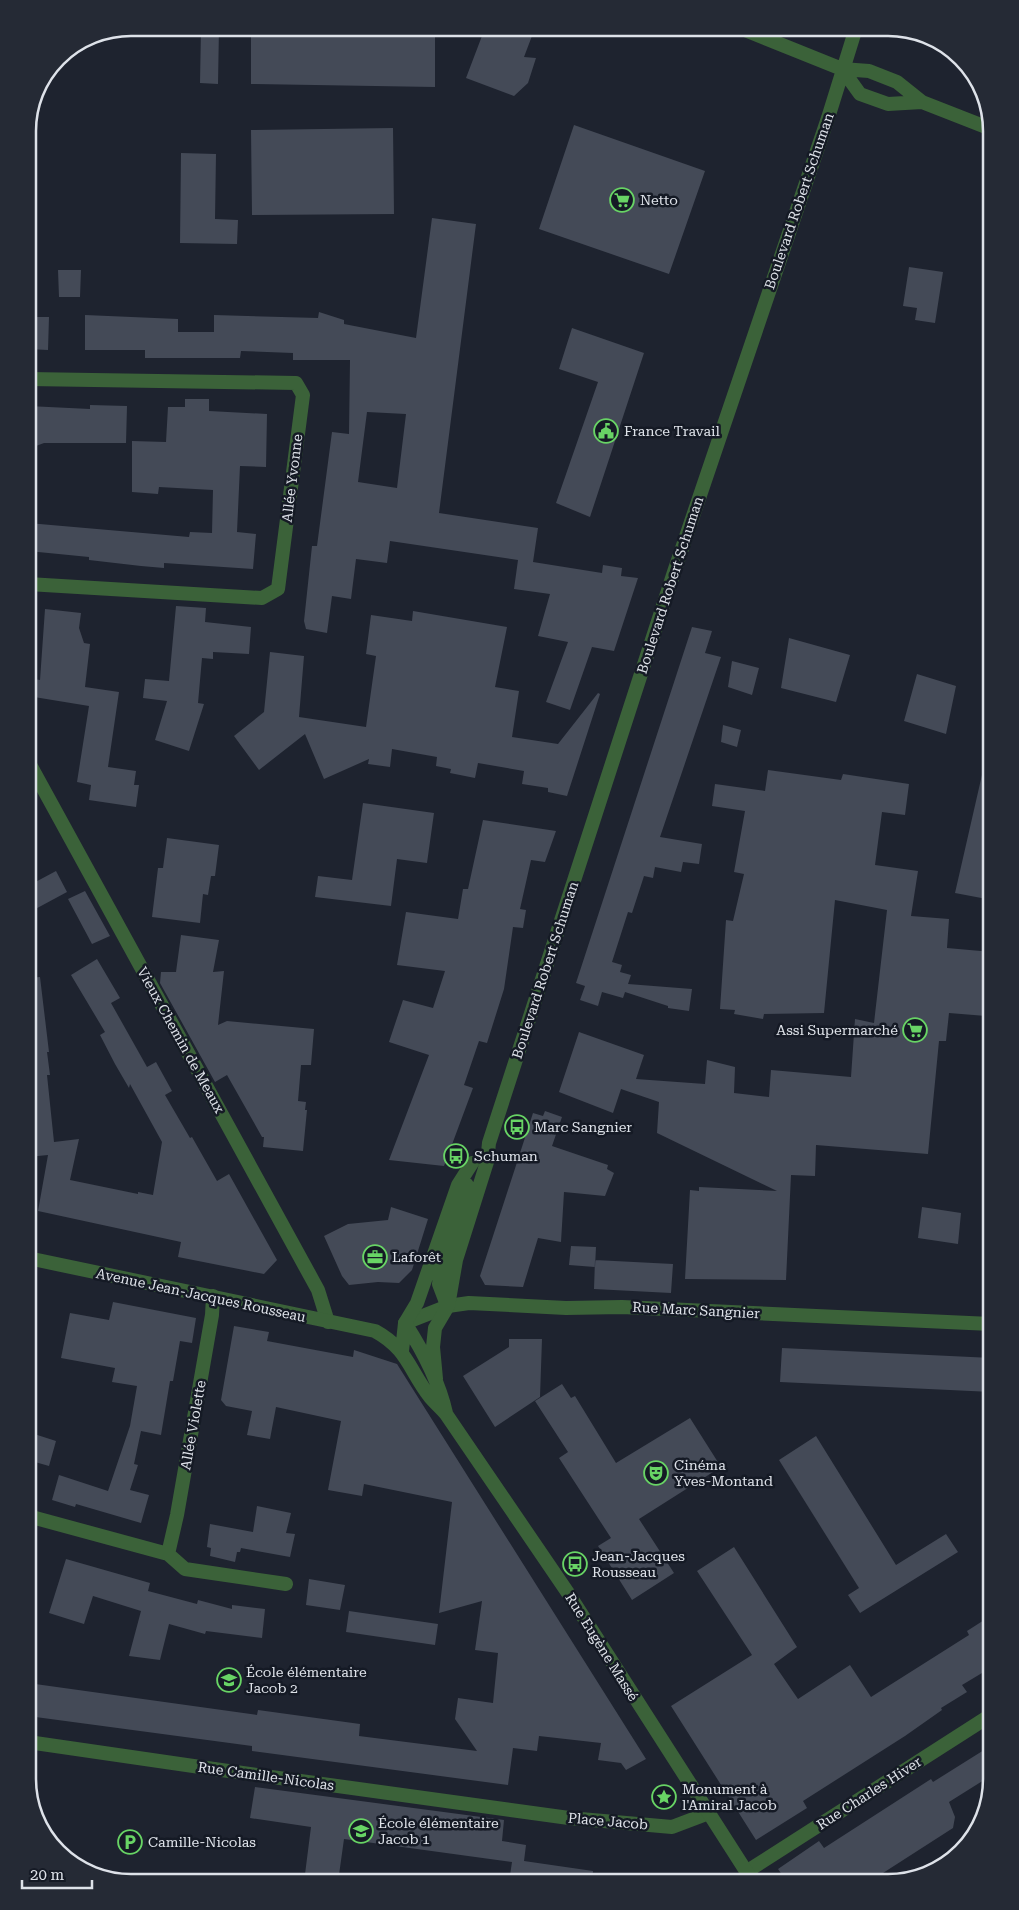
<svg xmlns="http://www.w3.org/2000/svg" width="1019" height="1910" font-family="'Roboto Serif',serif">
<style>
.building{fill:#444a57;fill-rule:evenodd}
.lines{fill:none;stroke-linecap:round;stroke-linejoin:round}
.pedestrian{stroke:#3b6239;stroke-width:14}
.minor{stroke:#3b6239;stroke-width:14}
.tertiary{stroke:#3b6239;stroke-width:14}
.labels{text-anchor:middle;stroke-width:5;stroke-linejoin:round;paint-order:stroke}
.poi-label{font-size:14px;fill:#dee2e9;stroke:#151a25;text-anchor:start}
.street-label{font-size:14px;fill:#dee2e9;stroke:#151a25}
.rim{fill:none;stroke:#dee2e9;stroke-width:2.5}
</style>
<rect width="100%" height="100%" fill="#1e232f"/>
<path class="building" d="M201,28H219L218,84L200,83Z
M251,28H435V87L251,84Z
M485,28H535L524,57L536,58L528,83L514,96L466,78Z
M574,125L705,171L669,274L539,229Z
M393,128L394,214L252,215L251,130Z
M181,153L216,154L215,219L238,220L237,244L180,243Z
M432,218L476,224L439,513L538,528L533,562L602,573L603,565L622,568L621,576L638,578L614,651L592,647L570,710L546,702L568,642L538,636L550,594L514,589L518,560L390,541L387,563L356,559L351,599L332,596L327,633L306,629L304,621L312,546H317L332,432L349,434L350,360H293V353L241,351L240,358H145V350H85V315L178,319V332H214V315L318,318L319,312L344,320V324L416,338ZM367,412L406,414L397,488L358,482Z
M909,267L943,272L935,323L915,320L917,308L903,306Z
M58,270H81L80,297H59Z
M28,317H49L48,350L28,349Z
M572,328L644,353L590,517L556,503L598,382L559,369Z
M185,399H209V411L267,414L266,467L240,466L237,532L256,534L253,569L164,563V568L141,566L89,560V557L28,551V523L189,537L190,532L212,533L213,490L159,487L158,494L132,492V441L166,442L168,407H185Z
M90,405L127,406L126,443H44L28,449V406L90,409Z
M176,606L206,608L205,622L251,627L249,654L213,652V659L202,658L198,703L204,704L189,751L155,740L167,701L143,698L145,679L169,681Z
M45,609L81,613L79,628L84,643L90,644L85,687L119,692L108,767L136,771L134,785H139L136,807L89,800L91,785L77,782L89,706L28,696V678L40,680Z
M413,611L507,627L495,687L519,691L512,737L558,744L598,693L600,694L567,796L548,792V788L522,784L524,771L478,763L475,778L450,773L451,769L436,766L437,757L392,749L390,767L368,764L369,759L324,779L305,734L259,770L234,736L264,712L270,652L304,656L299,717L366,727L376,656L366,654L371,615L412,621Z
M692,627L712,631L705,653L721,657L660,837L702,844L699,864L683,862L681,872L655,867L653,878L644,876L632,913L628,912L612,962L622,965L620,972L631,975L628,984L692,989L689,1011L668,1008V1006L625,992L623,998L602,992L598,1006L580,1000L585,986L576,983Z
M789,638L850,655L836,702L781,688Z
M732,661L759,668L752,695L728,687Z
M917,674L956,686L946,734L904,721Z
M723,725L741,730L737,747L721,742Z
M984,766L992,767V900L955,893Z
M768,770L841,780L843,774L909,784L905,815L882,812L875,865L918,871L911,916L949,919L947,948L992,952L986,1016L949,1013L946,1041H939L928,1154L816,1145L815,1176L791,1175L786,1280L685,1279L690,1190L699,1191V1187L777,1191L657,1133L659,1102L621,1089L613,1113L559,1092L579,1032L644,1055L636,1079L705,1084L707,1060L735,1067L734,1093L769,1097L771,1070L851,1077L855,1019L874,1023L887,910L835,900L824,1013L764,1014L763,1019L734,1014L735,1010L720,1009L726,920L733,921L744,874L734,872L745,811L712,806L715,784L765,791Z
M363,803L434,813L427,863L397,859L391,906L315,897L318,876L352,880Z
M483,820L556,831L545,862L531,860L520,909L526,910L523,928L513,927L504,989L487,1043L479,1041L464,1085L473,1088L444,1166L389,1160L429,1055L389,1042L403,1000L433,1008L445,971L397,965L406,912L458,919L463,889H468Z
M167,838L219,845L215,876H211L208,895L203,894L200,923L152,917L158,868H163Z
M56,871L67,892L28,913V886Z
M85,891L110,936L92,944L68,899Z
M181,935L219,940L213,972L224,971L218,1025L227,1021L314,1029L311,1065H301L298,1101L306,1102L305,1110H307L303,1151L263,1147L264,1137H262L227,1075L215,1082L160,983L161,972H176Z
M97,959L120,998L111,1003L147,1067L156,1062L172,1091L165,1095L190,1138L192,1137L217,1181L229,1174L277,1260L264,1274L178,1257L181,1242L38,1211L48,1155L28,1157V978L40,977L49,1052H47L50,1075H47L54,1142L79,1139L70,1180L138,1194V1192L153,1195L162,1142L130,1084L129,1088L115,1064L100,1035L105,1032L71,975Z
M545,1111L562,1117L552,1146L608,1165L607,1169L614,1173L605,1196L564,1192L561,1242L538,1238L523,1287L485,1285L480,1276L533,1113L543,1116Z
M391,1207L428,1219L412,1270L399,1283L378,1282L349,1285L342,1276L324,1236L348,1224L388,1220Z
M922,1207L961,1213L958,1244L918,1238Z
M571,1246L596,1247L595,1267L569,1265Z
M595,1260L673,1264L671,1293L594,1289Z
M113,1302L196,1318L192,1343L180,1341L173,1381H170L161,1435L141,1431L134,1464L138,1465L130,1490L149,1495L141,1523L76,1504L75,1507L52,1500L59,1475L108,1491L130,1426L137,1386L112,1382L115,1368L61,1358L70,1313L109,1320Z
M234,1326L269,1332L267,1341L353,1357L354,1350L397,1364L646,1759L626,1770L621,1763L598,1760L601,1743L539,1736L537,1751L513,1748L508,1785L252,1751V1746L28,1716V1683L257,1715L258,1710L360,1724L359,1736L477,1751L455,1719L458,1698L493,1703L498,1653L475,1650L482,1601L439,1613L452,1502L364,1484L362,1496L328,1490L341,1421L276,1407L270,1439L247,1435L252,1411L226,1406L221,1400Z
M509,1339H542L540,1397L495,1427L463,1376L509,1347Z
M782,1348L992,1358V1392L780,1382Z
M562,1384L571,1398L575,1396L616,1463L690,1418L721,1467L639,1519L674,1573L632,1600L598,1546L611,1538L559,1458L568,1452L535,1401Z
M28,1432L56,1441L49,1466L28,1460Z
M816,1436L896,1565L946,1534L958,1552L860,1613L848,1595L859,1588L779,1460Z
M257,1506L291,1513L286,1533L295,1534L290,1557L241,1548L240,1552H237L235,1562L210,1556L211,1548L207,1547L210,1524L253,1532Z
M734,1547L797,1647L774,1664L798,1699L850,1665L871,1697L969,1635L967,1631L992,1615V1667L962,1685L967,1692L941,1708L942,1710L905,1736L803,1801L807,1808L756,1840L671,1706L752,1655L697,1571Z
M66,1559L150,1583L148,1591L197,1604L198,1600L232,1609V1605L265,1609L262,1638L206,1631L205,1634L169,1624L160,1660L129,1656L141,1611L93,1596L84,1624L49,1613Z
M309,1579L345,1585L340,1610L306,1605Z
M349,1611L438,1624L435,1645L346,1632Z
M992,1745V1775L949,1802L955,1817L953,1828L869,1882H787L778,1869L819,1841L824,1848L931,1779L933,1782Z
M255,1787L504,1820L502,1841L526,1845L524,1861L593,1871L592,1882H509L512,1862L344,1839L338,1882H304L311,1827L250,1818Z"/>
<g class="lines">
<path class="pedestrian" d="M214,1769L569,1818L672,1827L709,1813"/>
<path class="minor" d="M28,584L262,598L278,589L303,395L296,383L28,379
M28,761L318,1290L328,1322
M405,1323L448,1306L469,1303L566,1308L622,1307L991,1324
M28,1516L168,1554L177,1515L212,1315L213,1296
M168,1554L185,1569L286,1584
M28,1742L214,1769
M746,1872L991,1715"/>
<path class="tertiary" d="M740,28L842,69L869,71L897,82L922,102L991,129
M842,69L860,94L888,104L922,102
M28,1258L375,1331C408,1349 409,1370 430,1397C435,1403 441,1408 446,1414L568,1593L753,1882
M447,1305L439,1284L443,1256L467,1185
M405,1323C423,1351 439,1381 446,1413
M402,1351L405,1323L417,1303L458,1185L472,1163
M436,1379L433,1347L435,1328L448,1306L456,1260L487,1162L489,1143L674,572L828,118L856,28"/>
</g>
<defs>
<g id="supermarket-ring" transform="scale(1.25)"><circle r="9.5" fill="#151a25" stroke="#68d465" stroke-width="1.5"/><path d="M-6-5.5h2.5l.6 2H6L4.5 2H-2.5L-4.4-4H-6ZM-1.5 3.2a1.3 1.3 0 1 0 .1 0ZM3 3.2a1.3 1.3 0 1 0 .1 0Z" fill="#68d465"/></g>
<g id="civic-ring" transform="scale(1.25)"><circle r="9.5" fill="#151a25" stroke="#68d465" stroke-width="1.5"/><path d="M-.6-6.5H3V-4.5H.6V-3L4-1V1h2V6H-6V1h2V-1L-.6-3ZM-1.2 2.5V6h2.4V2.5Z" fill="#68d465"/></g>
<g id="bus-ring" transform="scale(1.25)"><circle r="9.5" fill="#151a25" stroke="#68d465" stroke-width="1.5"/><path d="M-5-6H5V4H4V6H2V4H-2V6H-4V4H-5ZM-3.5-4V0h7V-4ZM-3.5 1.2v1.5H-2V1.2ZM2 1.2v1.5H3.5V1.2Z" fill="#68d465"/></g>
<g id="office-ring" transform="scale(1.25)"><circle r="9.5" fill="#151a25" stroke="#68d465" stroke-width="1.5"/><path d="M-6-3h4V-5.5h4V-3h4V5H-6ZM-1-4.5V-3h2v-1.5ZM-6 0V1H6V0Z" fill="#68d465"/></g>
<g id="theatre-ring" transform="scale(1.25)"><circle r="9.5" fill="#151a25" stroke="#68d465" stroke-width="1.5"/><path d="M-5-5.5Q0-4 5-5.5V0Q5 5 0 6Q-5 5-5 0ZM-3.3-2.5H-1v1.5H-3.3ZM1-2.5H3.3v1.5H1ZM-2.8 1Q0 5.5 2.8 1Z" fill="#68d465"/></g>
<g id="school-ring" transform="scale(1.25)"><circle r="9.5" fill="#151a25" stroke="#68d465" stroke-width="1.5"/><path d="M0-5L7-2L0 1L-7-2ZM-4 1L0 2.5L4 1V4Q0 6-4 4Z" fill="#68d465"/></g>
<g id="sight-ring" transform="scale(1.25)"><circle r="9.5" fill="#151a25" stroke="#68d465" stroke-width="1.5"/><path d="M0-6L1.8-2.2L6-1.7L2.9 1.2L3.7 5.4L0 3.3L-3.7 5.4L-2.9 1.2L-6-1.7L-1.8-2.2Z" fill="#68d465"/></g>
<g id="parking-ring" transform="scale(1.25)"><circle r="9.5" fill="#151a25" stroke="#68d465" stroke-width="1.5"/><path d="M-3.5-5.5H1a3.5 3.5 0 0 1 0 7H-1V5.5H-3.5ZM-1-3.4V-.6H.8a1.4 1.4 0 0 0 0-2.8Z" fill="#68d465"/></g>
</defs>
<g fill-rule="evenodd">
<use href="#supermarket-ring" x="622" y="200"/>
<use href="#civic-ring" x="606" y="431"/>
<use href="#supermarket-ring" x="915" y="1030"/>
<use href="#bus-ring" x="517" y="1127"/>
<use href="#bus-ring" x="456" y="1156"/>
<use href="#office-ring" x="375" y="1257"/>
<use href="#theatre-ring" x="656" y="1473"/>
<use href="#bus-ring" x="575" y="1564"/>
<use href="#school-ring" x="229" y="1680"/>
<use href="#sight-ring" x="664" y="1797"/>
<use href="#school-ring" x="361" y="1831"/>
<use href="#parking-ring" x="130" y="1842"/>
</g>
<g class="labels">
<g class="poi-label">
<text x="640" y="205">Netto</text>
<text x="624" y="436">France Travail</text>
<text x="898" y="1035" text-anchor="end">Assi Supermarché</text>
<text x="534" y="1132">Marc Sangnier</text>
<text x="474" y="1161">Schuman</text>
<text x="392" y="1262">Laforêt</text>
<text x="674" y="1470">Cinéma<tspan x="674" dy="16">Yves-Montand</tspan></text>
<text x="592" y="1561">Jean-Jacques<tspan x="592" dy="16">Rousseau</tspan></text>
<text x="246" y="1677">École élémentaire<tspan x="246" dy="16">Jacob 2</tspan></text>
<text x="682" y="1794">Monument à<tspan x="682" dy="16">l'Amiral Jacob</tspan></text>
<text x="378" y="1828">École élémentaire<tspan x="378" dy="16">Jacob 1</tspan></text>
<text x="148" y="1847">Camille-Nicolas</text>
</g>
<g class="street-label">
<text transform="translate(799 201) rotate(-71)" y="5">Boulevard Robert Schuman</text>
<text transform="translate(292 478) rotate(-83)" y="5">Allée Yvonne</text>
<text transform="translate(670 585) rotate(-72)" y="5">Boulevard Robert Schuman</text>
<text transform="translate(545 970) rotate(-72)" y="5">Boulevard Robert Schuman</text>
<text transform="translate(181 1040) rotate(61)" y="5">Vieux Chemin de Meaux</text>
<text transform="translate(201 1295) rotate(12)" y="5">Avenue Jean-Jacques Rousseau</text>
<text transform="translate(696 1310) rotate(3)" y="5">Rue Marc Sangnier</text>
<text transform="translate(193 1425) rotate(-80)" y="5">Allée Violette</text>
<text transform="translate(602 1647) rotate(58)" y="5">Rue Eugène Massé</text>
<text transform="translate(266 1776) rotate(8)" y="5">Rue Camille-Nicolas</text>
<text transform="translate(869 1793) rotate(-33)" y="5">Rue Charles Hiver</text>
<text transform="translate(608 1821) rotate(5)" y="5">Place Jacob</text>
</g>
</g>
<path d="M0 0H1019V1910H0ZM131 36H888A95 95 0 0 1 983 131V1779A95 95 0 0 1 888 1874H131A95 95 0 0 1 36 1779V131A95 95 0 0 1 131 36Z" fill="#252a35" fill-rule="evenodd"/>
<path class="rim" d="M131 36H888A95 95 0 0 1 983 131V1779A95 95 0 0 1 888 1874H131A95 95 0 0 1 36 1779V131A95 95 0 0 1 131 36Z"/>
<path d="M22 1880v8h70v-8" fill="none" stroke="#dee2e9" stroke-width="2.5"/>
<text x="30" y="1880" font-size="15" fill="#dee2e9" stroke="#151a25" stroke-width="4" paint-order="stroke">20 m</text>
</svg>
